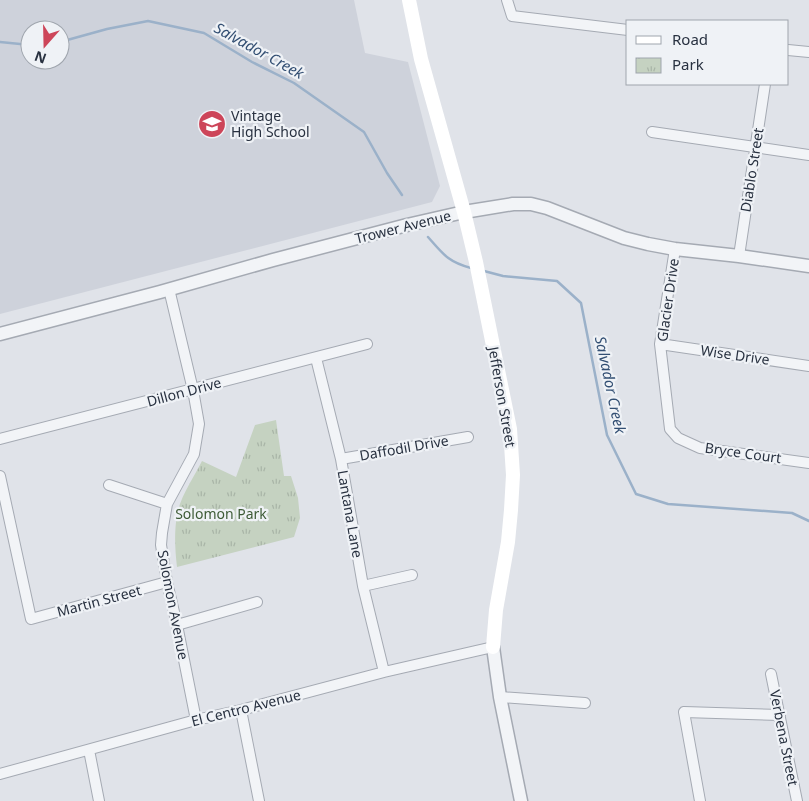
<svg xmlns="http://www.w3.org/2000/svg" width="809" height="801" font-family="'Noto Sans',sans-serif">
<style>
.built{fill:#ced2db;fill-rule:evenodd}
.park{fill:url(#park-tufts)}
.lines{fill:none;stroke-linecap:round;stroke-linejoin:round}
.stream{stroke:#9bb1c9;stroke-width:2.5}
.minor-casing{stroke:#a5aab3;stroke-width:12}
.tertiary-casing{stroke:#a5aab3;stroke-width:15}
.minor{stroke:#f2f4f7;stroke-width:10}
.tertiary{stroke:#f2f4f7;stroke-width:12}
.secondary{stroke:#fff;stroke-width:14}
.labels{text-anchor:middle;stroke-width:4.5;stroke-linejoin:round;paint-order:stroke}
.poi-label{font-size:14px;fill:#283140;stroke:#eff2f6;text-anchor:start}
.street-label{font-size:14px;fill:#283140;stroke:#eff2f6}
.park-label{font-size:14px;fill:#3d5b36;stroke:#eff2f6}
.water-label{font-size:15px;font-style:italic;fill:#334f73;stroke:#eff2f6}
</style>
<defs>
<pattern id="park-tufts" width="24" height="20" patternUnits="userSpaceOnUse" patternTransform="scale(1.25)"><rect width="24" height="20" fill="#c5d2c1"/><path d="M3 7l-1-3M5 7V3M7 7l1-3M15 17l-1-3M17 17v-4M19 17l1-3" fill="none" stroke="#a9b5a7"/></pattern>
</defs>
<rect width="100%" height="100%" fill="#e0e3e9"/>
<path class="built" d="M0,0H354L365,53L408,62L440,186L432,202L0,314ZM30,30H60V60H30Z"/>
<path class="park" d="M276,420L284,476H291L298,498L300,518L294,537L177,567C175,550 174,533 177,515C180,497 194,477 202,461L236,477L255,425Z"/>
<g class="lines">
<path class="stream" d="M0,42L30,45
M60,42L107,29L148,21L204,33L252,62L294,83L364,132L387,173L402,195
M428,237C443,254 448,262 471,268
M484,271L503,276L557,281L581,303L607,435L636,494L668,504L792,513L809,521"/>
<g class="minor-casing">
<path id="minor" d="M507,0L512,16L628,30
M788,50L809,52
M652,132L809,155
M675,249L660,344L670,429L678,438L700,448L809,463
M739,256L765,84
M169,289L193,390L199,424L194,454L167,504L162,533L161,545L167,582L177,625L196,720
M660,344L809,366
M316,358L341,459L363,586L384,672
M0,439L367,344
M341,459L468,437
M0,476L31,619L167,582
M109,485L167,504
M363,586L412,575
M177,625L257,602
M771,674L797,801
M500,697L585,703
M241,710L259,801
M89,750L99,801
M0,774L196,720L241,710L384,672L493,647
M700,801L684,712L780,715"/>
</g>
<g class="tertiary-casing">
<path id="tertiary" d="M0,334L160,292L273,260L407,225L464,212L513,204H531L547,208L624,238L648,244L675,249L739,256L809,266
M493,647L500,697L521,801"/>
</g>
<use href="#minor" class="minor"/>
<use href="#tertiary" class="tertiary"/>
<path class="secondary" d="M409,0L421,59L464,212L476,262L510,429L513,475L511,510L508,542L496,610L493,647"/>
</g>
<defs>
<g id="school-disc" transform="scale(1.4375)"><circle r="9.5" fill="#cd4559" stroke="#eff2f6"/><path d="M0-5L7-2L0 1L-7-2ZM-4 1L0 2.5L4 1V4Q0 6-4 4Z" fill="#fff"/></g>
</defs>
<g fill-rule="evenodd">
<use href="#school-disc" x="212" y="124"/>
</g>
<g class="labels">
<g class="poi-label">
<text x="231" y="121">Vintage<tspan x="231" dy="16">High School</tspan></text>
</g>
<g class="street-label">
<text transform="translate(752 170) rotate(-81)" y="5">Diablo Street</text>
<text transform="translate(403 227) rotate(-14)" y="5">Trower Avenue</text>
<text transform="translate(668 300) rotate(-82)" y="5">Glacier Drive</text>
<text transform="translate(735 355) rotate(8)" y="5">Wise Drive</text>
<text transform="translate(184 392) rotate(-15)" y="5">Dillon Drive</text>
<text transform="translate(502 397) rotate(80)" y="5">Jefferson Street</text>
<text transform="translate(404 448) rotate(-10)" y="5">Daffodil Drive</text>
<text transform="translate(743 453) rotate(8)" y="5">Bryce Court</text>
<text transform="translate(350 514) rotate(80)" y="5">Lantana Lane</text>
<text transform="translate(99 601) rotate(-15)" y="5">Martin Street</text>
<text transform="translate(173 605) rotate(79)" y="5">Solomon Avenue</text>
<text transform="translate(246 708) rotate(-14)" y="5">El Centro Avenue</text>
<text transform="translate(784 738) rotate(79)" y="5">Verbena Street</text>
</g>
<g class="park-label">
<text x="221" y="519">Solomon Park</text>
</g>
<g class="water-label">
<text transform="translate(259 51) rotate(29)" y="5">Salvador Creek</text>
<text transform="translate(610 385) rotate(78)" y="5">Salvador Creek</text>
</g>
</g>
<rect x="626" y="20" width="162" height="65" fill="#eff2f6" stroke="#9fa5ad"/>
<rect x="636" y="36" width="25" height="8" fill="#ffffff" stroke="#9fa5ad"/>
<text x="672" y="45" font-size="15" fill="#283140">Road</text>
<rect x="636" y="58" width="25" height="15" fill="url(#park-tufts)" stroke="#9fa5ad"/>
<text x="672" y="70" font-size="15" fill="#283140">Park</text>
<g transform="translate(45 45) rotate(200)"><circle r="24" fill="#eff2f6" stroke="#9fa5ad"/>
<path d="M0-4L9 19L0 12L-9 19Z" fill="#cd4559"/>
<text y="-8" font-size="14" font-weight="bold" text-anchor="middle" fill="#283140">N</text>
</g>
</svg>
